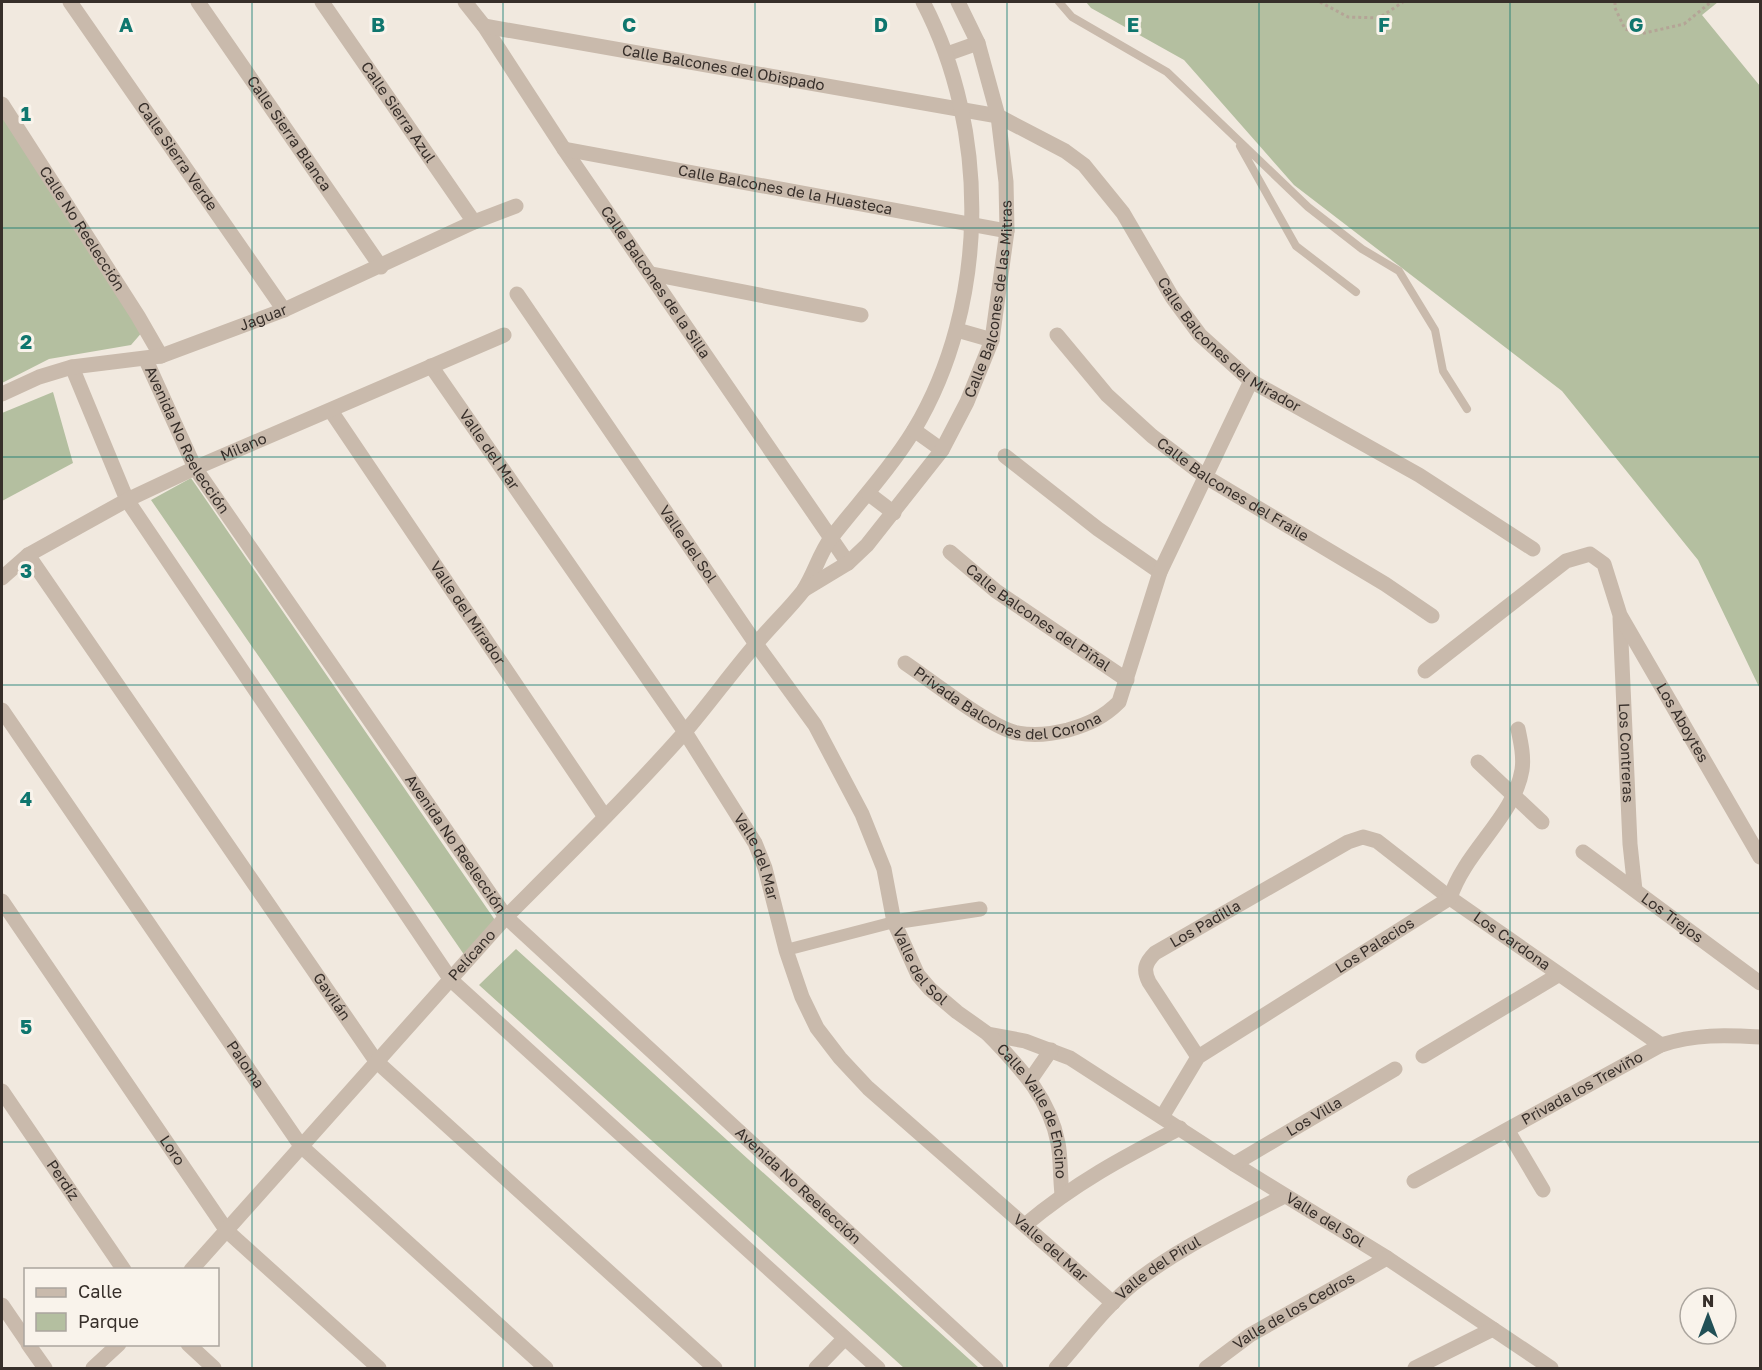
<svg xmlns="http://www.w3.org/2000/svg" width="1762" height="1370" font-family="'Golos Text',sans-serif">
<style>
.green{fill:#b4bfa0}
.lines{fill:none;stroke-linecap:round;stroke-linejoin:round}
.path{stroke:#b4a496;stroke-width:3;stroke-dasharray:3 3;stroke-linecap:butt}
.service{stroke:#c9baac;stroke-width:8}
.pedestrian{stroke:#c9baac;stroke-width:12}
.minor{stroke:#c9baac;stroke-width:15}
.tertiary{stroke:#c9baac;stroke-width:15}
.grid{fill:none;stroke:#0f766e;stroke-width:1.5;stroke-opacity:0.55}
.labels{text-anchor:middle;stroke-width:6;stroke-linejoin:round;paint-order:stroke}
.street-label{font-size:15px;fill:#372f2a;stroke:#f9f3eb}
.grid-label{font-size:20px;text-anchor:middle;font-weight:bold;fill:#0f766e;stroke:#f9f3eb;stroke-width:6;stroke-linejoin:round;paint-order:stroke}
</style>
<rect width="100%" height="100%" fill="#f1e9df"/>
<path class="green" d="M1086,2H1718L1702,15L1760,86V689L1698,560L1562,391L1294,185L1184,60L1091,8Z
M2,117L144,330L131,345L49,359L2,383Z
M53,392L73,463L2,501V413Z
M191,478L497,923L465,956L151,500Z
M516,949L979,1368H904L479,985Z"/>
<g class="lines">
<path class="path" d="M1320,2L1348,17L1379,18L1403,2
M1615,2V8L1625,29L1640,34L1684,24L1711,2"/>
<path class="service" d="M1059,2L1072,17L1167,72L1308,207L1362,249L1399,271L1435,330L1443,371L1467,409
M1240,146L1296,246L1356,292"/>
<path class="pedestrian" d="M786,950L894,922"/>
<g class="minor">
<path id="s1" d="M70,2L284,310"/>
<path id="s2" d="M198,2L381,267"/>
<path id="s3" d="M322,2L474,222"/>
<path id="s4" d="M465,2L484,26L564,149L848,563"/>
<path id="s5" d="M484,26L998,116L1065,151L1084,165L1123,213L1172,297L1200,335L1251,381L1419,475L1533,549"/>
<path d="M947,54L978,43"/>
<path id="s6" d="M2,104L138,316L161,356"/>
<path id="s7" d="M564,149L1007,231"/>
<path d="M652,274L861,315"/>
<path id="s8" d="M517,294L756,644L815,725L862,814L884,869L894,922L918,975L930,989L957,1012L988,1034L1025,1041L1070,1058L1234,1164L1387,1258L1551,1368"/>
<path d="M957,330L992,340"/>
<path id="s9" d="M1057,335L1107,395L1152,436L1206,477L1385,584L1432,616"/>
<path id="s10" d="M146,360L195,468L506,917C566,857 627,797 684,733C709,704 731,673 756,644C771,626 789,609 803,591C814,575 819,554 831,538C859,502 890,469 914,430C989,305 990,130 923,2"/>
<path id="s11" d="M431,366L685,732L755,843L765,868L786,950L802,997L817,1028L840,1058L868,1088L1113,1303"/>
<path d="M72,367L127,500L451,980L878,1368"/>
<path id="s12" d="M2,394L39,377L72,367L161,356L284,310L474,222L516,206"/>
<path id="s13" d="M331,411L605,817"/>
<path d="M914,430L942,450"/>
<path d="M1005,456L1098,529L1160,572"/>
<path d="M869,494L894,513"/>
<path id="s14" d="M950,552L996,591L1127,680"/>
<path id="s15" d="M28,555L376,1061L715,1368"/>
<path id="s16" d="M2,578L28,555L127,500L195,468L504,335"/>
<path id="s17" d="M805,589L848,563L867,545L942,450L967,402L992,340L1007,231L1006,182L998,116L978,43L958,2"/>
<path id="s18" d="M1620,618L1630,844L1635,890"/>
<path id="s19" d="M905,663C929,679 992,729 1018,733C1034,736 1052,734 1068,730C1089,724 1104,717 1119,702L1160,572L1251,381"/>
<path id="s20" d="M1425,671L1566,561L1590,554L1604,564L1620,615L1760,857"/>
<path id="s21" d="M2,710L301,1146L546,1368"/>
<path d="M1478,762L1542,822"/>
<path id="s22" d="M1583,852L1760,983"/>
<path id="s23" d="M2,901L227,1231L379,1368"/>
<path d="M894,922L980,909"/>
<path id="s24" d="M988,1034C1019,1067 1049,1096 1058,1143C1061,1159 1060,1177 1062,1194"/>
<path d="M1423,1056L1558,975"/>
<path id="s25" d="M1198,1057L1149,982C1143,970 1145,963 1155,953L1348,842L1363,837L1377,841L1450,898L1661,1045"/>
<path d="M1031,1079L1051,1050"/>
<path id="s26" d="M2,1091L124,1270"/>
<path id="s27" d="M1162,1117L1198,1057L1450,898C1465,851 1514,817 1522,770C1524,757 1521,743 1518,729"/>
<path d="M1508,1131L1543,1190"/>
<path id="s28" d="M1234,1164L1395,1069"/>
<path id="s29" d="M1414,1181L1661,1045C1695,1034 1725,1035 1760,1037"/>
<path d="M1025,1225C1075,1183 1122,1158 1180,1128"/>
<path d="M2,1305L26,1340"/>
<path d="M28,1344L45,1368"/>
<path d="M188,1344L214,1368"/>
<path d="M816,1368L844,1339"/>
<path id="s30" d="M1056,1368C1081,1340 1104,1308 1133,1284C1178,1248 1233,1223 1284,1196"/>
<path id="s31" d="M1206,1368L1250,1335L1387,1258"/>
<path d="M1415,1368L1493,1329"/>
</g>
<g class="tertiary">
<path id="s32" d="M191,1270L506,917L996,1368"/>
<path d="M93,1368L119,1344"/>
</g>
</g>
<path class="grid" d="M252,2V1368M503,2V1368M755,2V1368M1007,2V1368M1259,2V1368M1510,2V1368M2,228H1760M2,457H1760M2,685H1760M2,913H1760M2,1142H1760"/>
<g class="labels">
<g class="street-label">
<text dy="5" stroke="none"><textPath href="#s5" startOffset="243">Calle Balcones del Obispado</textPath></text>
<text dy="5" stroke="none"><textPath href="#s3" startOffset="134">Calle Sierra Azul</textPath></text>
<text dy="5" stroke="none"><textPath href="#s2" startOffset="160">Calle Sierra Blanca</textPath></text>
<text dy="5" stroke="none"><textPath href="#s1" startOffset="188">Calle Sierra Verde</textPath></text>
<text dy="5" stroke="none"><textPath href="#s7" startOffset="225">Calle Balcones de la Huasteca</textPath></text>
<text dy="5" stroke="none"><textPath href="#s6" startOffset="148">Calle No Reelección</textPath></text>
<text dy="5" stroke="none"><textPath href="#s4" startOffset="339">Calle Balcones de la Silla</textPath></text>
<text dy="5" stroke="none"><textPath href="#s17" startOffset="358">Calle Balcones de las Mitras</textPath></text>
<text dy="5" stroke="none"><textPath href="#s12" startOffset="274">Jaguar</textPath></text>
<text dy="5" stroke="none"><textPath href="#s5" startOffset="855">Calle Balcones del Mirador</textPath></text>
<text dy="5" stroke="none"><textPath href="#s10" startOffset="90">Avenida No Reelección</textPath></text>
<text dy="5" stroke="none"><textPath href="#s16" startOffset="276">Milano</textPath></text>
<text dy="5" stroke="none"><textPath href="#s11" startOffset="102">Valle del Mar</textPath></text>
<text dy="5" stroke="none"><textPath href="#s9" startOffset="236">Calle Balcones del Fraile</textPath></text>
<text dy="5" stroke="none"><textPath href="#s8" startOffset="303">Valle del Sol</textPath></text>
<text dy="5" stroke="none"><textPath href="#s13" startOffset="244">Valle del Mirador</textPath></text>
<text dy="5" stroke="none"><textPath href="#s14" startOffset="110">Calle Balcones del Piñal</textPath></text>
<text dy="5" stroke="none"><textPath href="#s19" startOffset="116">Privada Balcones del Corona</textPath></text>
<text dy="5" stroke="none"><textPath href="#s20" startOffset="399">Los Aboytes</textPath></text>
<text dy="5" stroke="none"><textPath href="#s18" startOffset="135">Los Contreras</textPath></text>
<text dy="5" stroke="none"><textPath href="#s10" startOffset="576">Avenida No Reelección</textPath></text>
<text dy="5" stroke="none"><textPath href="#s11" startOffset="590">Valle del Mar</textPath></text>
<text dy="5" stroke="none"><textPath href="#s22" startOffset="111">Los Trejos</textPath></text>
<text dy="5" stroke="none"><textPath href="#s25" startOffset="180">Los Padilla</textPath></text>
<text dy="5" stroke="none"><textPath href="#s25" startOffset="543">Los Cardona</textPath></text>
<text dy="5" stroke="none"><textPath href="#s27" startOffset="279">Los Palacios</textPath></text>
<text dy="5" stroke="none"><textPath href="#s32" startOffset="422">Pelícano</textPath></text>
<text dy="5" stroke="none"><textPath href="#s8" startOffset="790">Valle del Sol</textPath></text>
<text dy="5" stroke="none"><textPath href="#s15" startOffset="536">Gavilán</textPath></text>
<text dy="5" stroke="none"><textPath href="#s21" startOffset="430">Paloma</textPath></text>
<text dy="5" stroke="none"><textPath href="#s29" startOffset="192">Privada los Treviño</textPath></text>
<text dy="5" stroke="none"><textPath href="#s24" startOffset="92">Calle Valle de Encino</textPath></text>
<text dy="5" stroke="none"><textPath href="#s28" startOffset="93">Los Villa</textPath></text>
<text dy="5" stroke="none"><textPath href="#s23" startOffset="302">Loro</textPath></text>
<text dy="5" stroke="none"><textPath href="#s26" startOffset="108">Perdíz</textPath></text>
<text dy="5" stroke="none"><textPath href="#s32" startOffset="870">Avenida No Reelección</textPath></text>
<text dy="5" stroke="none"><textPath href="#s8" startOffset="1276">Valle del Sol</textPath></text>
<text dy="5" stroke="none"><textPath href="#s11" startOffset="1094">Valle del Mar</textPath></text>
<text dy="5" stroke="none"><textPath href="#s30" startOffset="144">Valle del Pirul</textPath></text>
<text dy="5" stroke="none"><textPath href="#s31" startOffset="105">Valle de los Cedros</textPath></text>
</g>
</g>
<g class="grid-label">
<text x="126" y="32">A</text>
<text x="378" y="32">B</text>
<text x="629" y="32">C</text>
<text x="881" y="32">D</text>
<text x="1133" y="32">E</text>
<text x="1384" y="32">F</text>
<text x="1636" y="32">G</text>
<text x="26" y="121">1</text>
<text x="26" y="349">2</text>
<text x="26" y="578">3</text>
<text x="26" y="806">4</text>
<text x="26" y="1034">5</text>
</g>
<rect width="1762" height="1370" fill="none" stroke="#372f2a" stroke-width="6"/>
<rect x="24" y="1268" width="195" height="78" fill="#f9f3eb" stroke="#aba59e" stroke-width="1.5"/>
<rect x="36" y="1288" width="30" height="9" fill="#c9baac" stroke="#aba59e" stroke-width="1.5"/>
<text x="78" y="1298" font-size="18" fill="#372f2a">Calle</text>
<rect x="36" y="1313" width="30" height="18" fill="#b4bfa0" stroke="#aba59e" stroke-width="1.5"/>
<text x="78" y="1328" font-size="18" fill="#372f2a">Parque</text>
<g transform="translate(1708 1316)"><circle r="28" fill="#f9f3eb" stroke="#aba59e" stroke-width="1.5"/>
<path d="M0-4.5L10 22L0 15L-10 22Z" fill="#225056"/>
<text y="-9" font-size="16" font-weight="bold" text-anchor="middle" fill="#372f2a">N</text>
</g>
</svg>
